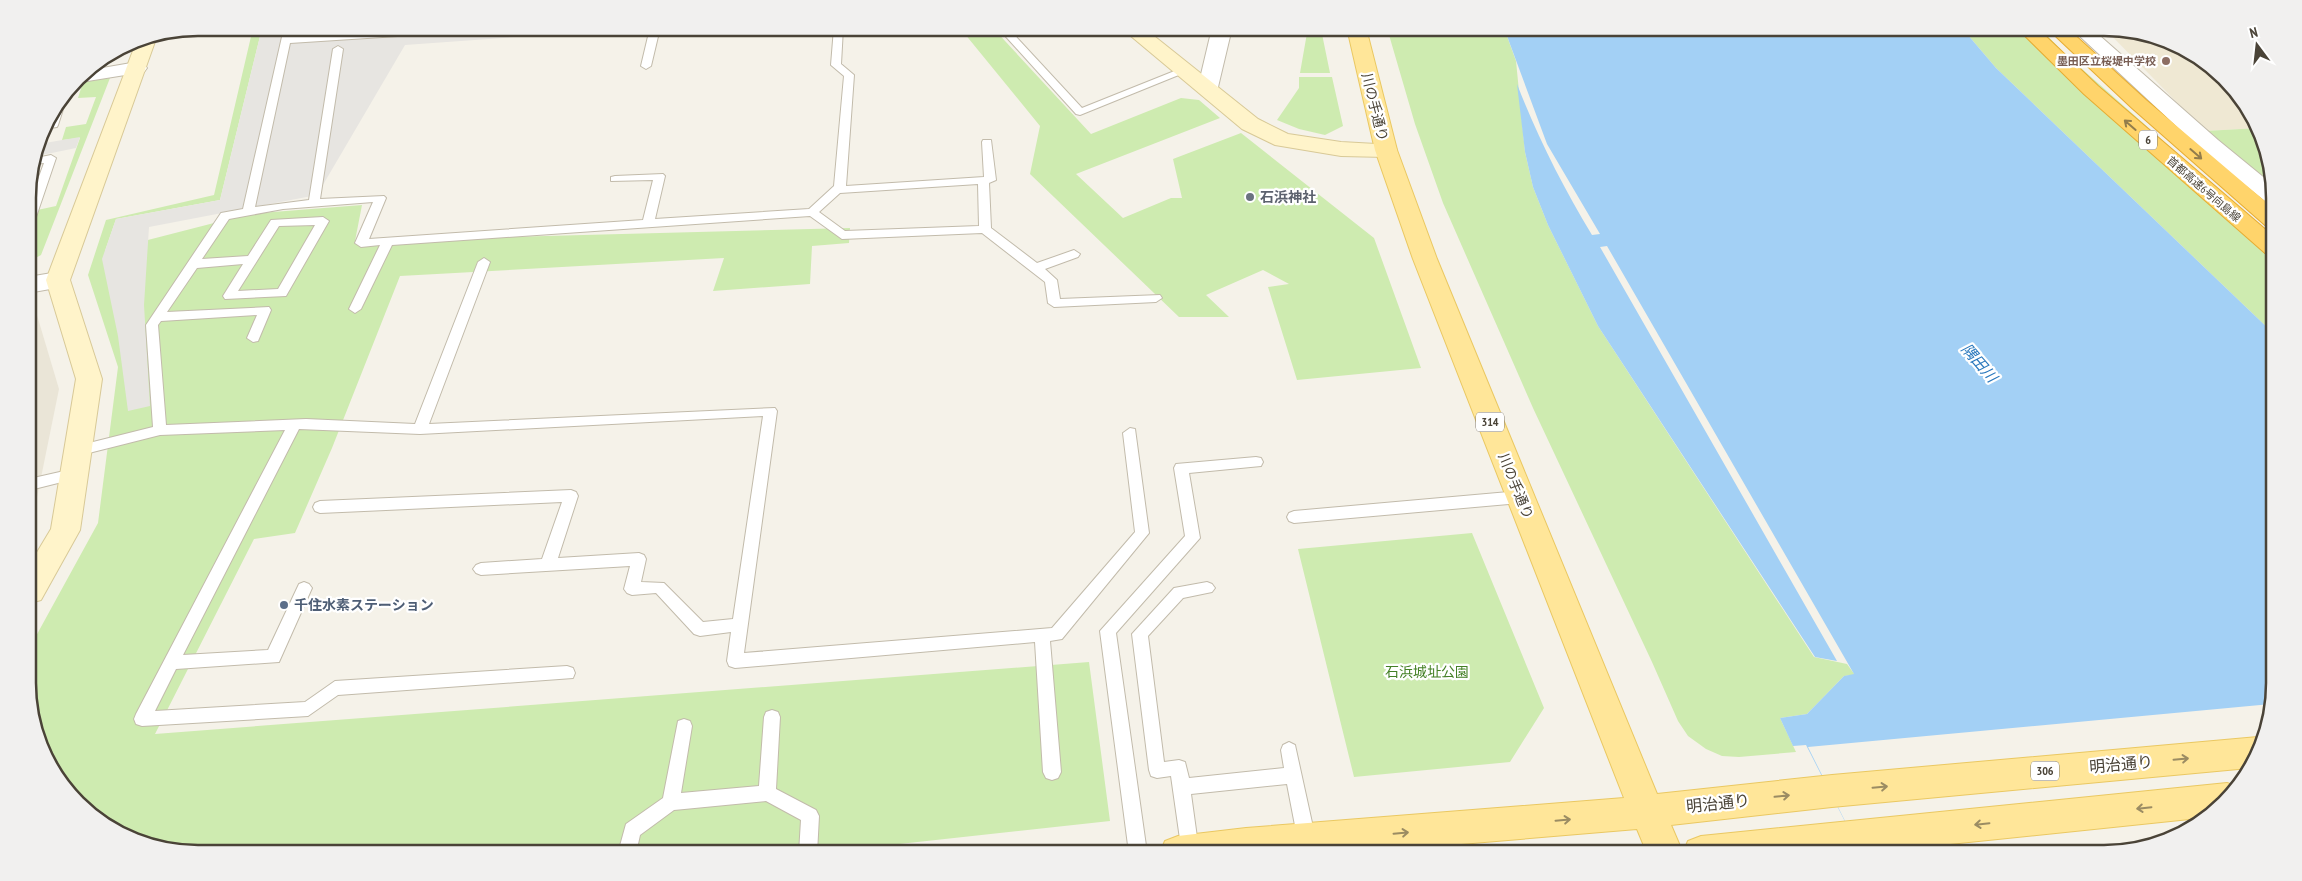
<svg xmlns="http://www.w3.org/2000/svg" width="2302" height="881" font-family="'PT Sans Narrow','Noto Sans JP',sans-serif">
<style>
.residential{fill:#eae5d7}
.education{fill:#efe8d3}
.green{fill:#ceebb0}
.parking{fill:#e7e5e1}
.water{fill:#a3d0f5}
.pier{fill:#f5f2e9}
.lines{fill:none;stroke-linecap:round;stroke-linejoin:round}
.lane-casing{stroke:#c2bbab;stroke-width:2}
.street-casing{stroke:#c2bbab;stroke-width:2}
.secondary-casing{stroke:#d8c997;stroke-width:2}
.primary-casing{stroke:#eac862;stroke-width:2}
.highway-casing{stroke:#e6ac33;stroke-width:2}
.lane{fill:#fff;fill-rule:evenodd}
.street{fill:#fff;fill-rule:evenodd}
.secondary{fill:#fff4ca;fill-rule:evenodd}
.primary{fill:#ffe699;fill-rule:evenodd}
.highway{fill:#ffd46b;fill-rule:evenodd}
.oneway{stroke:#927d4c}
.oneway2{stroke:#9b8c63}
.education-dot{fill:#8d6e63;stroke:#fff;stroke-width:2}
.worship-dot{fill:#6b7280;stroke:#fff;stroke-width:2}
.service-dot{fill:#5c6f8a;stroke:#fff;stroke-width:2}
.labels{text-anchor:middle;stroke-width:4.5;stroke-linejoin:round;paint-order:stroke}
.far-education-label{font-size:11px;font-weight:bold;fill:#785e54;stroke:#fff;text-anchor:end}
.far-street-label{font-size:11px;fill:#4a4337;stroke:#fff}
.shield{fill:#fff;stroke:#807b73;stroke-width:1}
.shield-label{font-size:12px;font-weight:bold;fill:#4a4337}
.street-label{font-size:14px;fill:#4a4337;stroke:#fff}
.worship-label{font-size:14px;font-weight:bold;fill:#5b616d;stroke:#fff;text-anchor:start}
.service-label{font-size:14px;font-weight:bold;fill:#4e5e75;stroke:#fff;text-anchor:start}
.park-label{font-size:14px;fill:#448026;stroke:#fff}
.water-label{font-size:15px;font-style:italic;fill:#2978bd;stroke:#fff}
.near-street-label{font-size:16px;fill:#4a4337;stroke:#fff}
.rim{fill:none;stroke:#4a4337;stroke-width:2.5}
</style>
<rect width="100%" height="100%" fill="#f5f2e9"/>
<path class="residential" d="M31,295L59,389L33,517V535L30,541L28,296Z"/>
<path class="education" d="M2104,28L2159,37L2232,86L2259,128L2205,131Z"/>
<path class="green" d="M253,28H262L220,200L116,219L105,251L249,214L362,205L355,241L850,228L849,243L812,246L810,284L713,291L724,258L400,276L332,448L295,533L254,539L155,734L1089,662L1110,821L817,853H198L143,844L70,795L31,716L30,647L98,523L118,367L88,275L106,220L214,195Z
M960,28H993L1091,134L1181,98L1199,100L1220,118L1076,174L1123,218L1171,198H1182L1173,159L1241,133L1374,238L1421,368L1297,380L1268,287L1289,284L1263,270L1206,295L1229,317H1179L1030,174L1040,126Z
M1387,28H1504L1516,61L1525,152L1533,187L1548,225L1598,326L1814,657L1847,664L1855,675L1844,676L1807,714L1780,718L1796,752L1739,757L1722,756L1706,749L1688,736L1678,721L1652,662L1533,408L1443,203L1415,124Z
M1962,28H2040L2064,53L2221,192L2273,236V333L1996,68Z
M1307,33L1322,34L1330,73H1300Z
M1299,77H1332L1343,126L1325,135L1299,129L1277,120L1299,88Z
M110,78L41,255L28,262V212L56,206L80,138L62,140L66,127L86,124L96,97L78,98L83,82Z
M2259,128L2273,175V187L2205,131Z
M1472,533L1544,708L1510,762L1354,777L1298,549Z"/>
<path class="parking" d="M262,28H372V30L413,28H642L405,45L317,195L149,227L144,305L150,406L128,411L118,336L102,259L116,219L220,200Z
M80,137L76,148L37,156L34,163L39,144Z"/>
<path class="water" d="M1504,28H1962L1996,68L2273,333L2274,683L2265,738L2239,787L2208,818L2159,844L2115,853H1861L1806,745L1793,746L1780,718L1807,714L1844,676L1854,674L1607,246L1600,247L1837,661L1815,657L1598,326L1548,225L1533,187L1525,152L1517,84C1538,138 1562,185 1592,235L1600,234L1547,144Z"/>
<path class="pier" d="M2271,704L2265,738L2239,787L2208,818L2159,844L2115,853H1861L1808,747Z"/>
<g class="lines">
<g class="lane-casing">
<path id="lane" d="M284,28H292L291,37L437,28H480L475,31L290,43L255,207L309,200L333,49L338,46L343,49L320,199L384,196L386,198L369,239L643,220L653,180L611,181V177L615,176L663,174L665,176L655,219L809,209L834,186L844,76L831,65L834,28H843L841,64L854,75L846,186L984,177L982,142L983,140H991L996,180L989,183L991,228L1037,263L1074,250L1080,254L1078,257L1045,269L1057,280L1060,299L1160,295L1162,298L1156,302L1054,307L1048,303L1045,282L982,233L842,239L810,216L392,245L361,309L355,313L349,309L380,245L361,247L355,243L373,202L283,209L229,219L202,259L248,256L271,220L323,217L329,221L286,296L225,299L223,296L243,264L197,268L167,312L269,307L271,310L258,341L253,342L247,338L257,315L161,321L158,325L166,425L306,419L415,424L478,262L484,258L490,262L429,424L775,408L777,411L744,653L1052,628L1135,532L1123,433L1130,428L1135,429L1149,533L1062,639L1050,641L1061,772L1058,778L1052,780L1046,778L1043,772L1035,642L735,668L729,666L727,661L731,632L700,636L694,634L656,593L632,595L627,593L624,589L630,566L481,575L476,573L473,569L476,565L481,563L542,559L562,502L320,513L315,511L313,507L315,503L320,501L571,490L576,492L578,496L558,558L639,553L644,555L646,559L641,582L664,583L703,622L733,619L763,416L420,434L299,429L183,655L268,650L299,584L304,582L309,584L312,588L279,662L176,669L155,711L305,702L335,681L567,666L573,668L575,673L573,678L338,695L308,716L142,726L136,724L134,719L136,714L285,430L160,435L77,456L72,455L70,451L72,447L77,446L153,427L146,325L221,213L243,209ZM978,184L979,226L845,231L819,212L840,193ZM315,225L278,289L238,291L279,226Z
M650,28H660L651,66L646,69L641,66Z
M998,28H1008L1082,108L1182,68H1190L1191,70L1080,115L1076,114Z
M62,100L65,103L58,125L57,127L43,129L45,123L49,122L51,115Z
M51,155L56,158L34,223L28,227V207L44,163L34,164L36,158Z
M1256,457L1261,458L1263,462L1261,466L1189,473L1200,538L1116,633L1147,853H1129L1100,631L1185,536L1174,468L1176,464Z
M73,469L78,470L80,474L78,478L30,490L29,479Z
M1520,491L1525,493L1527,497L1525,501L1520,503L1294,523L1289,521L1287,517L1289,513L1294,511Z
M1207,582L1212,584L1215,588L1212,592L1183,598L1148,636L1164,762L1179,760L1185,762L1189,778L1284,768L1281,750L1283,745L1289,742L1295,745L1316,841L1313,847L1307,849L1301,847L1298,841L1287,784L1191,794L1199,852L1182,853L1171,776L1157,778L1151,776L1149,770L1132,634L1174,588Z
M772,710L778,712L780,717L776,789L816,810L819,816L817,853H799L801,820L766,801L674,810L640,835L636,853H618L626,824L663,798L678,721L684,719L690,721L692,726L681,793L759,786L764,717L766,712Z"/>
</g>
<g class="street-casing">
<path id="street" d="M1212,28H1232L1218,87L1215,91L1208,93L1201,91L1198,87Z
M2071,28H2091L2218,140L2273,185V203L2265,201L2202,150Z
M137,62L144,64L147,68L144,72L75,83L85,71Z
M58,272L67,274L70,280L67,286L28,293V277Z"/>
</g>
<g class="secondary-casing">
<path id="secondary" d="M1124,28H1144L1258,119L1288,134L1341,142L1394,145L1397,150L1394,155L1386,157L1341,156L1275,145L1242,129L1126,32Z
M157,36L70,280L102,379L80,530L41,600L30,603V564L51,529L76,379L46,280L137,40Z"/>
</g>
<g class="primary-casing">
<path id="primary" d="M1347,28H1366L1397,150L1437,259L1657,794L1832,775L2258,737L2265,739L2249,768L1832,807L1671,825L1683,853H1647L1637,829L1355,853H1160L1165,841L1178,836L1246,828L1624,798L1413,259L1375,150Z
M2227,783L2239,787L2209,817L1863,853H1683L1688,841L1701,836Z"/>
</g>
<g class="highway-casing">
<path id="highway" d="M2017,28H2037L2098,86L2273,236V256L2265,253L2084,94Z
M2047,28H2067L2146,100L2273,208V227L2265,225L2132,108Z"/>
</g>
<use href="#lane" class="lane"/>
<use href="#street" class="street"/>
<use href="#secondary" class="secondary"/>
<use href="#primary" class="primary"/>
<use href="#highway" class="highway"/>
</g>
<defs><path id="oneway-shaft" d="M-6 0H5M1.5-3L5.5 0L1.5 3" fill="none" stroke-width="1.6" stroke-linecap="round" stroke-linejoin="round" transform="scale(1.25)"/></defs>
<g class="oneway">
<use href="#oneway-shaft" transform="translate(2130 125) rotate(-139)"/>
<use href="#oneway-shaft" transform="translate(2196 154) rotate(41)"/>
</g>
<g class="oneway2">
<use href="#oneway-shaft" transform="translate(2181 759) rotate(-5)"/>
<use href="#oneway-shaft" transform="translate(1880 787) rotate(-5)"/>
<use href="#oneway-shaft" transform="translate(1782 796) rotate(-6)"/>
<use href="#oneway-shaft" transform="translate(2144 808) rotate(174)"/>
<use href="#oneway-shaft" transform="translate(1563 820) rotate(-5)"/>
<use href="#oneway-shaft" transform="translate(1982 824) rotate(174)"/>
<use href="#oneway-shaft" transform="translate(1401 833) rotate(-5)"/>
</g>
<circle class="education-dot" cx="2166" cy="61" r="5"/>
<circle class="worship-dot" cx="1250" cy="197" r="5"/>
<circle class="service-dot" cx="284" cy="605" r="5"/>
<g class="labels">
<g class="far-education-label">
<text x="2156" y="65">墨田区立桜堤中学校</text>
</g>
<g class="far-street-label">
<text transform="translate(2204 189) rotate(41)" y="4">首都高速6号向島線</text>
</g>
<g class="shield">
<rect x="2139" y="130.5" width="18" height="19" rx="4"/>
<rect x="1476" y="412.5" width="28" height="19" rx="4"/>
<rect x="2031" y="761.5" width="28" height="19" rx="4"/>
</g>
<g class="shield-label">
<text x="2148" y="144">6</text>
<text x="1490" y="426">314</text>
<text x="2045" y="775">306</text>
</g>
<g class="street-label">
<text transform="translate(1375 107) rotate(76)" y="5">川の手通り</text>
<text transform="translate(1516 486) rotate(68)" y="5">川の手通り</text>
</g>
<g class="worship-label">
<text x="1260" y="202">石浜神社</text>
</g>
<g class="service-label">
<text x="294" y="610">千住水素ステーション</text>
</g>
<g class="park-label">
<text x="1427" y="677">石浜城址公園</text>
</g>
<g class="water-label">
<text transform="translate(1979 363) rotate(49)" y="5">隅田川</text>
</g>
<g class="near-street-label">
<text transform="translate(2121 764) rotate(-5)" y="6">明治通り</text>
<text transform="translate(1718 803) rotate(-6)" y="6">明治通り</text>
</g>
</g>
<path d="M0 0H2302V881H0ZM198 36H2104A162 162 0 0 1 2266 198V683A162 162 0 0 1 2104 845H198A162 162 0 0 1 36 683V198A162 162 0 0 1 198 36Z" fill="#f1f0ef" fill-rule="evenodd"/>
<path class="rim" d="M198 36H2104A162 162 0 0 1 2266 198V683A162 162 0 0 1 2104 845H198A162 162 0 0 1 36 683V198A162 162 0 0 1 198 36Z"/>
<g transform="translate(2257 45) rotate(345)" stroke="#ffffff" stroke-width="4" paint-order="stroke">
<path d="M0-4L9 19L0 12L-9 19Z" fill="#4a4337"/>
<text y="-8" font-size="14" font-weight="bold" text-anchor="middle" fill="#4a4337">N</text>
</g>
</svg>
